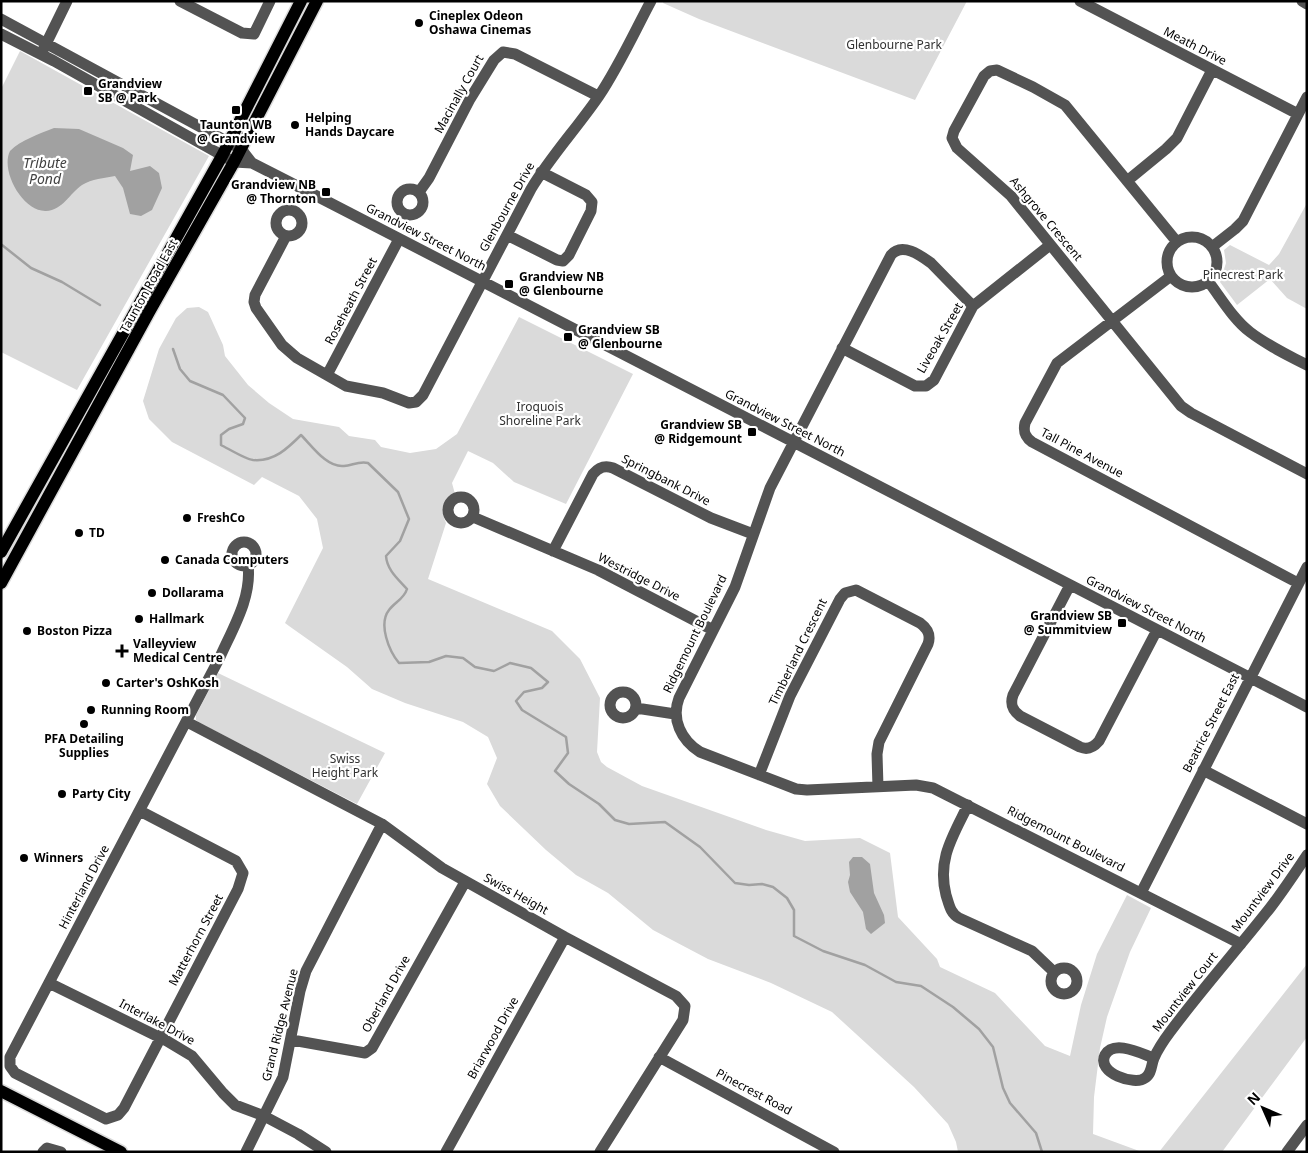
<svg xmlns="http://www.w3.org/2000/svg" width="1308" height="1153" font-family="'Noto Sans',sans-serif">
<style>
.green{fill:#dadada}
.water{fill:#a1a1a1}
.lines{fill:none;stroke-linecap:round;stroke-linejoin:round}
.stream{stroke:#a1a1a1;stroke-width:2.5}
.major-casing{stroke:#dbdbdb;stroke-width:15}
.minor{stroke:#535353;stroke-width:11}
.major{stroke:#000;stroke-width:12}
.poi-dot{fill:#000;stroke:#fff;stroke-width:2}
.labels{text-anchor:middle;stroke-width:4.5;stroke-linejoin:round;paint-order:stroke}
.poi-label{font-size:12px;font-weight:bold;fill:#000;stroke:#fff;text-anchor:start}
.park-label{font-size:12px;fill:#313131;stroke:#fff}
.street-label{font-size:12px;fill:#000;stroke:#fff}
.water-label{font-size:14px;font-style:italic;fill:#424242;stroke:#fff}
</style>
<rect width="100%" height="100%" fill="#fff"/>
<path class="green" d="M664,1H967L915,100L699,19L663,3Z
M20,51L209,156L77,390L1,352V89Z
M1307,203V309L1287,298L1270,279L1237,305L1220,282L1226,263L1224,250L1230,245L1269,265L1279,254Z
M199,307L208,312L223,345L225,356L248,385L269,403L293,419L339,427L349,436L375,440L381,447L410,453L436,449L457,434L519,317L633,374L566,504L514,482L493,463L468,451L452,483L455,494C442,502 440,510 446,523L428,579L552,631L580,659L600,698L597,752L601,762L607,767L642,786L766,830L805,841L860,838L890,853L898,917L937,959L940,967L995,993L1045,1046L1070,1056L1081,1005L1097,954L1127,895L1151,908L1130,952L1107,1017L1100,1048L1094,1097L1093,1134L1142,1152H958L956,1142L948,1124L914,1087L832,1012L771,983L708,959L653,930L608,893L576,875L546,850L500,806L487,784L497,758L488,737L463,722L405,703L372,689L347,667L289,626L285,623L323,548L317,519L299,496L262,477L254,485L172,442L149,419L143,401L159,349L176,318L187,308Z
M218,673L385,753L357,804L198,722L196,720V715Z
M1307,964V1037L1222,1152H1159Z"/>
<path class="water" d="M54,128L79,129L123,148L133,155L130,171L150,166L159,173L162,188L152,210L141,216L130,214L123,188L115,176C104,178 92,179 82,185C69,194 63,210 46,211C23,212 0,171 10,151C21,140 39,134 54,128Z
M853,857H862L870,864L874,893L884,915L885,923L871,934L866,929L863,912L850,892L848,882L850,875L849,862Z"/>
<g class="lines">
<path class="stream" d="M1,246L2,245L31,268L62,282L100,305
M173,349L180,369L190,381L223,395L245,418L243,424L229,429L221,435V445C229,449 245,459 253,460C274,462 288,448 301,435C312,446 327,468 344,466C353,465 359,461 368,463L398,492L409,519L400,541L386,556C387,570 398,579 407,589C404,599 395,602 389,610C378,624 389,651 399,663L429,662L446,656L463,658L475,667L494,671L510,663L531,668L548,682L542,688L524,692L516,701L522,710L566,737L568,753L555,771L569,784L599,804L615,820L629,824L665,822L700,847L735,883L749,885L762,884L773,887L787,898L794,910V936L823,951L865,965L896,982L921,986L953,1007L979,1029L993,1047L1003,1088L1010,1103L1036,1133L1042,1152"/>
<g class="major-casing">
<path id="major" d="M1,552L222,156L301,1
M1,583L149,312L234,162L317,1
M1,1091L121,1152"/>
</g>
<path class="minor" d="M180,1L242,33L254,34L270,1
M1080,1L1298,114
M1302,1L1307,4
M1,19L241,149L252,163
M1,34L54,61L234,162L252,163L305,190L1307,707
M44,48L67,1
M1127,181L1166,149L1177,138L1212,70
M397 202a13 13 0 1 1 26 0a13 13 0 1 1-26 0Z
M419,192L429,178L470,99L494,60L503,52L515,54L598,96
M276 223a13 13 0 1 1 26 0a13 13 0 1 1-26 0Z
M507,235L557,260L563,261L569,255L591,211L592,202L586,195L541,172
M286,236L255,295L254,302L256,308L282,345L297,358L346,386L383,393L409,403L416,402L423,395L531,189C551,156 577,128 599,96C619,66 634,33 651,1
M1167 262a25 25 0 1 1 50 0a25 25 0 1 1-50 0Z
M1177,242L1065,105L1033,87L997,70L990,71L984,76L954,131L952,138L957,148L1011,196L1181,406L1191,413L1307,474
M1212,247L1235,229L1243,221L1307,97
M1171,276L1057,363L1025,423C1023,432 1025,437 1032,442L1298,583
M1208,281C1221,298 1233,319 1250,332C1267,345 1287,355 1307,365
M973,306L931,263C920,255 902,242 891,255L770,488L735,587L679,698C671,719 681,740 700,752L796,789L807,790L916,785L933,788L1241,944
M842,348L915,386H926L934,380L973,306L1050,245
M327,375L399,239
M448 510a13 13 0 1 1 26 0a13 13 0 1 1-26 0Z
M473,517L598,570L713,630
M232 554a12 12 0 1 1 24 0a12 12 0 1 1-24 0Z
M553,551L593,474C599,467 605,465 613,468L711,518L753,534
M1070,585L1013,695C1010,704 1012,710 1020,716L1080,747C1087,750 1093,748 1099,741L1157,630
M610 705a13 13 0 1 1 26 0a13 13 0 1 1-26 0Z
M636,708L675,714
M187,722L382,824L442,868L565,937L676,996L685,1006L683,1020L600,1152
M1203,770L1307,824
M759,775L790,696L840,599L845,593L856,590L920,623C928,629 931,635 928,644L879,742L877,754L878,787
M968,805C953,836 937,859 946,895C949,904 950,913 959,918L1032,951L1054,972
M140,811L236,861L243,873L238,889L124,1108L118,1115L106,1119L15,1073L10,1066V1057L220,657C233,628 252,597 248,565
M1141,893L1307,567
M1051 981a13 13 0 1 1 26 0a13 13 0 1 1-26 0Z
M49,983L167,1041L192,1056L223,1093L235,1105L264,1116L298,1134L326,1152
M292,1040L365,1053L372,1048L465,882
M659,1057L834,1152
M1154,1058C1142,1054 1114,1039 1105,1055C1096,1073 1135,1086 1145,1078C1152,1074 1151,1065 1154,1058C1158,1049 1164,1040 1170,1032C1202,989 1237,950 1270,908C1283,891 1295,873 1307,855
M43,1152L47,1148L61,1152
M246,1152L283,1077L300,991L306,971L382,824
M446,1152L565,937
M1287,1152L1307,1125"/>
<use href="#major" class="major"/>
</g>
<g class="poi-dot">
<circle cx="419" cy="23" r="5"/>
<rect x="83" y="86" width="10" height="10" rx="2.5"/>
<rect x="231" y="105" width="10" height="10" rx="2.5"/>
<circle cx="295" cy="125" r="5"/>
<rect x="321" y="187" width="10" height="10" rx="2.5"/>
<rect x="504" y="279" width="10" height="10" rx="2.5"/>
<rect x="563" y="332" width="10" height="10" rx="2.5"/>
<rect x="747" y="427" width="10" height="10" rx="2.5"/>
<circle cx="187" cy="518" r="5"/>
<circle cx="79" cy="533" r="5"/>
<circle cx="165" cy="560" r="5"/>
<circle cx="152" cy="593" r="5"/>
<circle cx="139" cy="619" r="5"/>
<rect x="1117" y="618" width="10" height="10" rx="2.5"/>
<circle cx="27" cy="631" r="5"/>
<path d="M119.5 643.5h5v5h5v5h-5v5h-5v-5h-5v-5h5z"/>
<circle cx="106" cy="683" r="5"/>
<circle cx="91" cy="710" r="5"/>
<circle cx="84" cy="724" r="5"/>
<circle cx="62" cy="794" r="5"/>
<circle cx="24" cy="858" r="5"/>
</g>
<g class="labels">
<g class="poi-label">
<text x="429" y="20">Cineplex Odeon<tspan x="429" dy="14">Oshawa Cinemas</tspan></text>
<text x="98" y="88">Grandview<tspan x="98" dy="14">SB @ Park</tspan></text>
<text x="305" y="122">Helping<tspan x="305" dy="14">Hands Daycare</tspan></text>
<text x="236" y="129" text-anchor="middle">Taunton WB<tspan x="236" dy="14">@ Grandview</tspan></text>
<text x="316" y="189" text-anchor="end">Grandview NB<tspan x="316" dy="14">@ Thornton</tspan></text>
<text x="519" y="281">Grandview NB<tspan x="519" dy="14">@ Glenbourne</tspan></text>
<text x="578" y="334">Grandview SB<tspan x="578" dy="14">@ Glenbourne</tspan></text>
<text x="742" y="429" text-anchor="end">Grandview SB<tspan x="742" dy="14">@ Ridgemount</tspan></text>
<text x="197" y="522">FreshCo</text>
<text x="89" y="537">TD</text>
<text x="175" y="564">Canada Computers</text>
<text x="162" y="597">Dollarama</text>
<text x="1112" y="620" text-anchor="end">Grandview SB<tspan x="1112" dy="14">@ Summitview</tspan></text>
<text x="149" y="623">Hallmark</text>
<text x="37" y="635">Boston Pizza</text>
<text x="133" y="648">Valleyview<tspan x="133" dy="14">Medical Centre</tspan></text>
<text x="116" y="687">Carter's OshKosh</text>
<text x="101" y="714">Running Room</text>
<text x="84" y="743" text-anchor="middle">PFA Detailing<tspan x="84" dy="14">Supplies</tspan></text>
<text x="72" y="798">Party City</text>
<text x="34" y="862">Winners</text>
</g>
<g class="park-label">
<text x="894" y="49">Glenbourne Park</text>
<text x="1243" y="279">Pinecrest Park</text>
<text x="540" y="411">Iroquois<tspan x="540" dy="14">Shoreline Park</tspan></text>
<text x="345" y="763">Swiss<tspan x="345" dy="14">Height Park</tspan></text>
</g>
<g class="street-label">
<text transform="translate(1195 46) rotate(27)" y="4">Meath Drive</text>
<text transform="translate(459 94) rotate(-61)" y="4">Macinally Court</text>
<text transform="translate(507 207) rotate(-61)" y="4">Glenbourne Drive</text>
<text transform="translate(1046 219) rotate(50)" y="4">Ashgrove Crescent</text>
<text transform="translate(426 237) rotate(27)" y="4">Grandview Street North</text>
<text transform="translate(149 286) rotate(-61)" y="4">Taunton Road East</text>
<text transform="translate(351 301) rotate(-62)" y="4">Roseheath Street</text>
<text transform="translate(940 338) rotate(-60)" y="4">Liveoak Street</text>
<text transform="translate(785 423) rotate(27)" y="4">Grandview Street North</text>
<text transform="translate(1082 453) rotate(28)" y="4">Tall Pine Avenue</text>
<text transform="translate(666 480) rotate(27)" y="4">Springbank Drive</text>
<text transform="translate(639 577) rotate(27)" y="4">Westridge Drive</text>
<text transform="translate(1146 609) rotate(27)" y="4">Grandview Street North</text>
<text transform="translate(695 634) rotate(-64)" y="4">Ridgemount Boulevard</text>
<text transform="translate(798 652) rotate(-64)" y="4">Timberland Crescent</text>
<text transform="translate(1211 723) rotate(-63)" y="4">Beatrice Street East</text>
<text transform="translate(1066 839) rotate(27)" y="4">Ridgemount Boulevard</text>
<text transform="translate(84 887) rotate(-62)" y="4">Hinterland Drive</text>
<text transform="translate(1263 892) rotate(-53)" y="4">Mountview Drive</text>
<text transform="translate(516 894) rotate(29)" y="4">Swiss Height</text>
<text transform="translate(196 940) rotate(-62)" y="4">Matterhorn Street</text>
<text transform="translate(1185 992) rotate(-52)" y="4">Mountview Court</text>
<text transform="translate(386 994) rotate(-61)" y="4">Oberland Drive</text>
<text transform="translate(157 1022) rotate(28)" y="4">Interlake Drive</text>
<text transform="translate(280 1025) rotate(-76)" y="4">Grand Ridge Avenue</text>
<text transform="translate(493 1038) rotate(-61)" y="4">Briarwood Drive</text>
<text transform="translate(754 1092) rotate(28)" y="4">Pinecrest Road</text>
</g>
<g class="water-label">
<text x="45" y="168">Tribute<tspan x="45" dy="16">Pond</tspan></text>
</g>
</g>
<rect width="1308" height="1153" fill="none" stroke="#000000" stroke-width="5"/>
<g transform="translate(1263 1108) rotate(315)" stroke="#ffffff" stroke-width="4" paint-order="stroke">
<path d="M0-4L9 19L0 12L-9 19Z" fill="#000000"/>
<text y="-8" font-size="14" font-weight="bold" text-anchor="middle" fill="#000000">N</text>
</g>
</svg>
